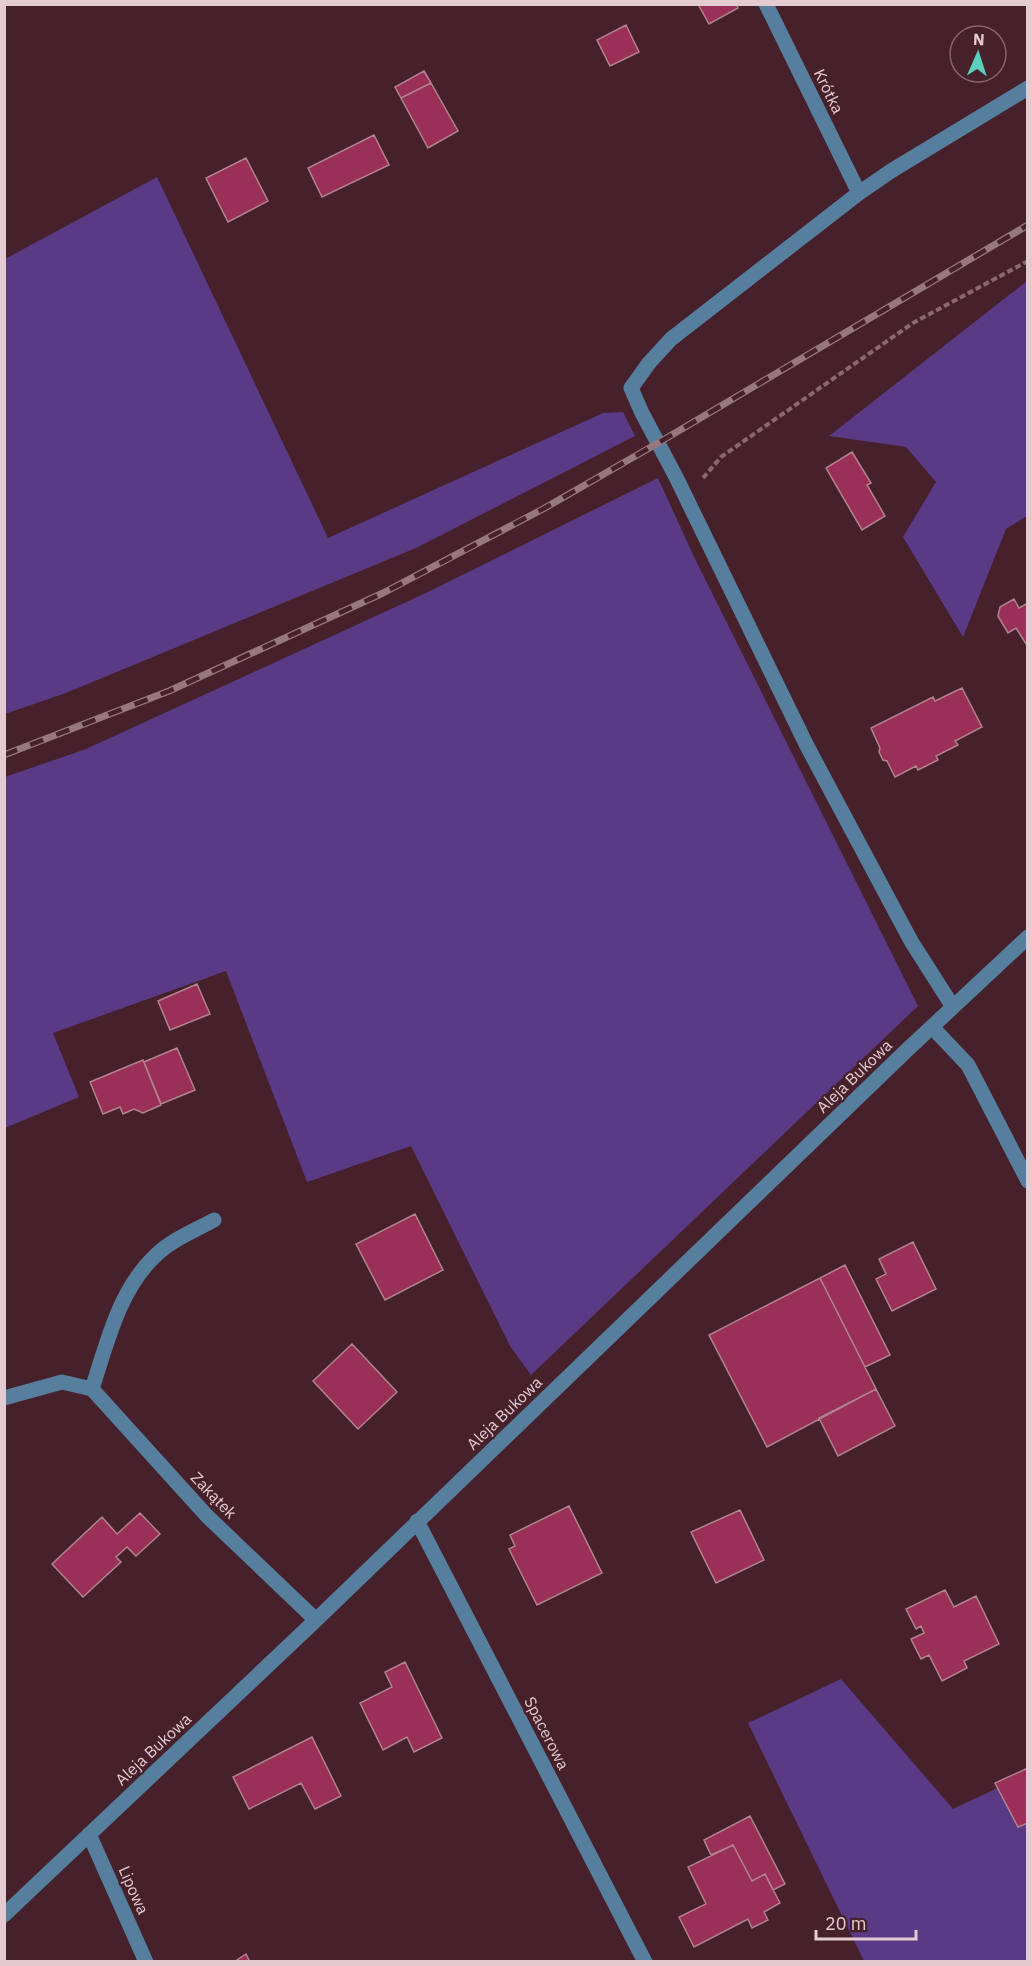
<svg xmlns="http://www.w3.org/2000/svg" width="1032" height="1966" font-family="'IBM Plex Sans',sans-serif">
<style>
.green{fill:#5a3985}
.building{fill:#9a3057;stroke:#b1838f;stroke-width:1.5}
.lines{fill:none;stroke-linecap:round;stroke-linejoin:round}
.path{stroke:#886871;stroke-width:4;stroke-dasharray:6 3;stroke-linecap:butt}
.minor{stroke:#567e9d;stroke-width:15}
.rail-casing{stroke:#977880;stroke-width:7}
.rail{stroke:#46212c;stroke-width:4.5;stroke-dasharray:14;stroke-linecap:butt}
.labels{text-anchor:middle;stroke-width:4.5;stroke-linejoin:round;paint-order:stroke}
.street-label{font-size:16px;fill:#e4cbd1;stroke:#46212c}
</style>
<rect width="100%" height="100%" fill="#46212c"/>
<path class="green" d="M157,177L328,538L603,413L623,412L635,436L416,548L66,693L5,714V259Z
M1027,281V516L1006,529L963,637L903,537L936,482L906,447L829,436Z
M658,478L695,559L918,1006L531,1375L510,1346L411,1146L307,1182L226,971L53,1033L79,1097L5,1128V777L86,749L428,592Z
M841,1679L953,1809L1027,1774V1961H864L748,1723Z"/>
<path class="building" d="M698,4H736L738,8L709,24Z
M626,25L639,52L610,66L597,40Z
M424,71L431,83L401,98L395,87Z
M431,83L458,131L428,148L401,98Z
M374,135L389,165L322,197L308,168Z
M246,158L268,201L228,222L206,178Z
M852,452L871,483L867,485L885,516L862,530L826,468Z
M1014,599L1019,608L1028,603V647L1016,628L1008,633L998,616L1000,607Z
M962,688L982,727L955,741L958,745L936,756L938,760L918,770L916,766L895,777L887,761L883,760L879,752L880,748L871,728L933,697L935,701Z
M197,984L210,1014L170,1030L158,1001Z
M177,1048L195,1090L161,1104L144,1062Z
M143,1060L161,1105L143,1113L134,1109L123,1114L120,1107L103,1114L90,1082Z
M415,1214L443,1270L385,1300L356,1244Z
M913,1242L936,1289L892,1311L876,1279L886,1274L879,1259Z
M845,1265L890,1355L865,1367L820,1278Z
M820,1278L876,1389L767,1447L709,1335Z
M352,1344L397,1392L358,1429L313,1381Z
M876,1389L895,1426L838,1456L819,1418Z
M569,1506L602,1573L537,1605L509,1549L515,1546L510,1535Z
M740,1510L764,1560L716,1583L691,1532Z
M140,1513L160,1534L136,1556L127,1547L116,1557L121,1562L83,1597L52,1564L102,1517L117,1534Z
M945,1590L954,1607L976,1596L999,1644L964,1661L967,1668L942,1681L929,1655L921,1659L911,1639L924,1633L921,1626L916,1629L906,1609Z
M405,1662L442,1738L414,1752L407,1737L383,1750L360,1703L392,1687L385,1672Z
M312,1737L341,1796L315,1809L301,1783L249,1809L233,1777Z
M1028,1768V1823L1018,1827L995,1783Z
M750,1816L785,1884L773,1890L765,1874L752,1881L733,1845L711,1855L704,1840Z
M733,1845L752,1881L765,1874L780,1903L764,1912L768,1920L752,1928L748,1919L694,1947L679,1917L706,1904L688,1867Z
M246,1954L250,1962H234Z"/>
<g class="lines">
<path class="path" d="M703,478L721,457L913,323L1028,261"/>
<path class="minor" d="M766,4L859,193
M953,1007L911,941L807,746L676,477L642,413L631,388L649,363L671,339L859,193L891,171L1028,88
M932,1027L968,1065L1028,1181
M214,1220C194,1231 171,1240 155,1256C119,1290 107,1343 92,1389L207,1516L316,1620
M4,1398L62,1382L92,1389
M417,1521L645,1962
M89,1834L146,1962
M4,1915L316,1620L907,1050L1028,937"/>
<g class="rail-casing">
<path id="rail" d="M4,755L169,691L383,593L543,509L658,443L1028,225"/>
</g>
<use href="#rail" class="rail"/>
</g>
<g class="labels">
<g class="street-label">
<text transform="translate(829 91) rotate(64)" y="6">Krótka</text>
<text transform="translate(854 1076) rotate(-44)" y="6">Aleja Bukowa</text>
<text transform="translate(504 1413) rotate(-44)" y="6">Aleja Bukowa</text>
<text transform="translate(214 1495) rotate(46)" y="6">Zakątek</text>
<text transform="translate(547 1733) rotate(63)" y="6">Spacerowa</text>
<text transform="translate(153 1749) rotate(-43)" y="6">Aleja Bukowa</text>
<text transform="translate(134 1890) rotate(66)" y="6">Lipowa</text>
</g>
</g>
<rect width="1032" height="1966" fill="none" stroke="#e4cbd1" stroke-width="12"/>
<g transform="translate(978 54) rotate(3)"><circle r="28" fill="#46212c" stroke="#85656e" stroke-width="1.5"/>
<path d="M0-4.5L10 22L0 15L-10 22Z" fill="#5bcebc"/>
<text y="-9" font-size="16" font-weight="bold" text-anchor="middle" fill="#e4cbd1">N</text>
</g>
<path d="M816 1930v9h100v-9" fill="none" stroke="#e4cbd1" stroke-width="3"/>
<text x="825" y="1930" font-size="18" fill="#e4cbd1" stroke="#46212c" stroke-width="4.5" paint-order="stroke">20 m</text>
</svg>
